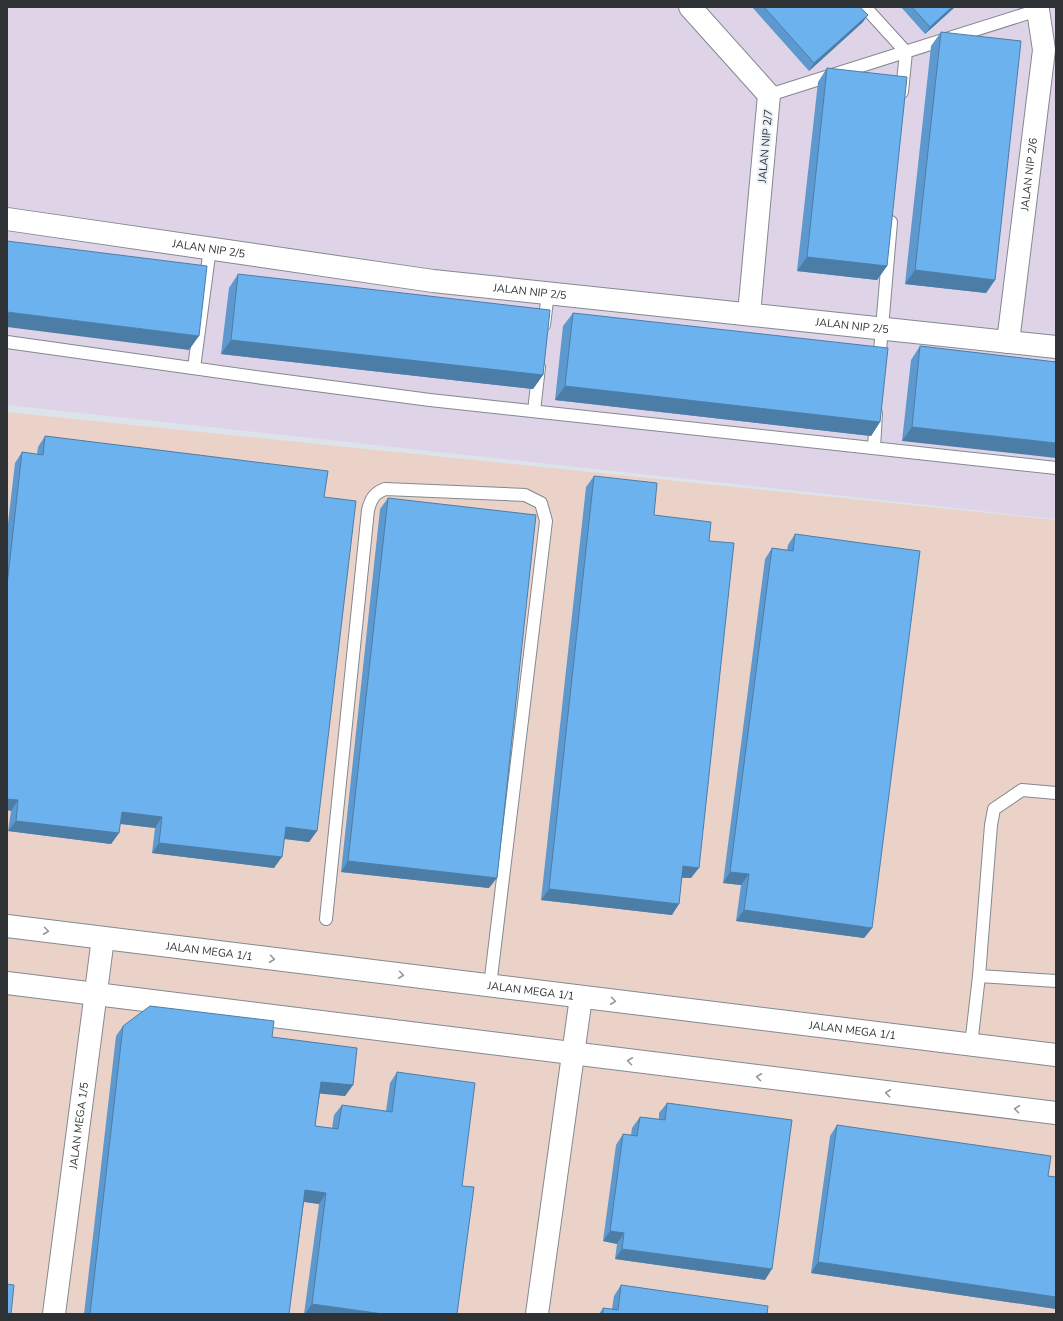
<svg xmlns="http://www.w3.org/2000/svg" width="1063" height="1321" font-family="'Nunito Sans',sans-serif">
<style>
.commercial{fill:#dfd3e7}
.industrial{fill:#ebd2c9}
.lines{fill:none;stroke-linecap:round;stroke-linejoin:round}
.service-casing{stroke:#82898f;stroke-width:14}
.minor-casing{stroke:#82898f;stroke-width:24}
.service{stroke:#fff;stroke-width:12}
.minor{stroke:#fff;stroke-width:22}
.wall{fill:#5d99ce}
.shaded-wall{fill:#4c7da7}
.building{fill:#6cb2ef;stroke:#4c7da7}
.oneway{stroke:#97989a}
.labels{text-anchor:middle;stroke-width:4;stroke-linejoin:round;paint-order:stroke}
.street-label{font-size:11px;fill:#2f3234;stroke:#e9f0f7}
</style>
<rect width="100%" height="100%" fill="#dce3ea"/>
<path class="commercial" d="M7,7H1056V519L7,405Z"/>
<path class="industrial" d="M7,412L1056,520V1314H7Z"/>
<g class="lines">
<g class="service-casing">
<path id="service" d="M865,7L906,52L902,92
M769,95L1038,10
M544,325L548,293
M7,342L263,378L430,400L1056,468
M879,363L891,222
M194,368L210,248
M534,411L539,367
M874,448L876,413
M1056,793L1022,790L994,809L991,825L979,976L1056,981
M326,919L368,510C371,499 374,493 385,489L525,495L541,503L546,521L490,986
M971,1045L979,976"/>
</g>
<g class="minor-casing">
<g id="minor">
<path d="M690,7L769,95L749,314"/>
<path id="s1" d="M7,219L433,281L1056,347"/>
<path id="s2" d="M1008,342L1044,50L1038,10L1036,7"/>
<path id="s3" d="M7,926L1056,1055"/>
<path d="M7,983L1056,1113"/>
<path id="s4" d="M54,1314L103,938"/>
<path d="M537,1314L581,997"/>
</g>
</g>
<use href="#service" class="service"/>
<use href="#minor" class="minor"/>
</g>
<path class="wall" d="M752,7H860L863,22L809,71Z
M901,7H955L925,34Z
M941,32L995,280L986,293L905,284L931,46Z
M827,68L887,266L877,280L797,271L818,82Z
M238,274L543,375L533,389L221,354L229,288Z
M573,313L880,422L871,436L555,400L563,326Z
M920,346L1056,362L902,441L911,360Z
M45,436L324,497L317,831L309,842L284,839L274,868L152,853L155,828L120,824L119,833L111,844L8,831L11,811L7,810V532L15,463L22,452L37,454L38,447Z
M594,476L654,515L691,878H682L672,915L541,900L586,487Z
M388,498L489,888L341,872L380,509Z
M795,534L872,928L864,938L736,921L741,885L723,883L765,559L772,548L787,550L788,545Z
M123,1026L272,1037L353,1085L345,1096L320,1093L315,1126L332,1128L334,1115L342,1105L386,1111L390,1083L397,1072L462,1186L457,1314H304L319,1204L304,1202L289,1314H84L116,1036Z
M667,1103L765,1280L615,1259L617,1244L603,1241L616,1145L623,1134L631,1135L632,1128L640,1117L659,1119V1113Z
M837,1125L1048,1176L1056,1177V1309L811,1273L830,1136Z
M621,1285L767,1314H599L603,1308L612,1309L614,1296Z"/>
<path class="shaded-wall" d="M952,7H955L925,34L930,27Z
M868,15L863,22L809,71L814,63Z
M807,257L887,266L877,280L797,271Z
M915,270L995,280L986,293L905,284Z
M7,312L199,336L189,350L7,327Z
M231,340L543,375L533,389L221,354Z
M565,386L880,422L871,436L555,400Z
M912,427L1056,443V458L902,441Z
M7,799L18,800L11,811L7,810Z
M122,812L162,817L155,828L114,823Z
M16,821L119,833L111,844L8,831Z
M286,827L317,831L309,842L278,838Z
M159,843L282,857L274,868L152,853Z
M348,861L497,878L489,888L341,872Z
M683,866L699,868L691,878L676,877Z
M730,872L749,874L741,885L723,883Z
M549,889L679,904L672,915L541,900Z
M744,910L872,928L864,938L736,921Z
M321,1082L353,1085L345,1096L314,1093Z
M305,1190L326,1193L319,1204L298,1201Z
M610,1231L624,1233L617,1244L603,1241Z
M622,1249L772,1269L765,1280L615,1259Z
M818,1262L1056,1297V1309L811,1273Z
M312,1304L383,1314H305Z"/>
<path class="building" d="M764,7H860L868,15L814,63Z
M912,7H952L930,27Z
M941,32L1021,41L995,280L915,270Z
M827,68L907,77L887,266L807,257Z
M7,241L207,266L199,336L7,312Z
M238,274L550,310L543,375L231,340Z
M573,313L888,348L880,422L565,386Z
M920,346L1056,362V443L912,427Z
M45,436L328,471L324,497L356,501L317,831L286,827L282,857L159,843L162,817L122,812L119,833L16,821L18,800L7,799V585L22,452L43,455Z
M594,476L657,483L654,515L711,522L709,541L734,543L699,868L683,866L679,904L549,889Z
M388,498L536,515L497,878L348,861Z
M795,534L920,551L872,928L744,910L749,874L730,872L772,548L793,551Z
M150,1006L274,1021L272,1037L357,1048L353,1085L321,1082L315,1126L338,1129L342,1105L392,1112L397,1072L475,1083L462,1186L474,1187L457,1314H383L312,1304L326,1193L305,1190L289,1314H90L123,1026Z
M667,1103L792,1120L772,1269L622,1249L624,1233L610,1231L623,1134L637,1136L640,1117L665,1120Z
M837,1125L1051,1156L1048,1176L1056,1177V1297L818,1262Z
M7,1284L14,1285L11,1314H7Z
M621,1285L768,1306L767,1314H603V1308L618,1310Z"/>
<defs><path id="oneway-chevron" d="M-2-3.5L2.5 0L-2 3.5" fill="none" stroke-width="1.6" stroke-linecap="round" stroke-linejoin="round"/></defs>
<g class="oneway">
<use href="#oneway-chevron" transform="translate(46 931) rotate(7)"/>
<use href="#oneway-chevron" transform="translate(272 959) rotate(7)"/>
<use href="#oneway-chevron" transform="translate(401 975) rotate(7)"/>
<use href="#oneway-chevron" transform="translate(613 1001) rotate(7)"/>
<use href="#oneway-chevron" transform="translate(630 1061) rotate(-173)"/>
<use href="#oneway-chevron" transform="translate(759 1077) rotate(-173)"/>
<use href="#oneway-chevron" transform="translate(888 1093) rotate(-173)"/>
<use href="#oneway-chevron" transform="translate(1017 1109) rotate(-173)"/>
</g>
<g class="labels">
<g class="street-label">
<text transform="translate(765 146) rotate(-85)" y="4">JALAN NIP 2/7</text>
<text dy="4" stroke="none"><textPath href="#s2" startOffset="169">JALAN NIP 2/6</textPath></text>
<text dy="4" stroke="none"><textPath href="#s1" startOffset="204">JALAN NIP 2/5</textPath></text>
<text dy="4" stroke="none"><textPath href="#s1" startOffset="528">JALAN NIP 2/5</textPath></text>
<text dy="4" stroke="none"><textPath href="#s1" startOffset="852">JALAN NIP 2/5</textPath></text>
<text dy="4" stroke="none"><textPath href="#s3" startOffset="204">JALAN MEGA 1/1</textPath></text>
<text dy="4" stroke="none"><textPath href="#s3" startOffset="528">JALAN MEGA 1/1</textPath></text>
<text dy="4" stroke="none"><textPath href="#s3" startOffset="852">JALAN MEGA 1/1</textPath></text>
<text dy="4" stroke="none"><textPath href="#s4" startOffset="190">JALAN MEGA 1/5</textPath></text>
</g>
</g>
<rect width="1063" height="1321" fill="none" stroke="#2f3234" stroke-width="16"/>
</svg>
